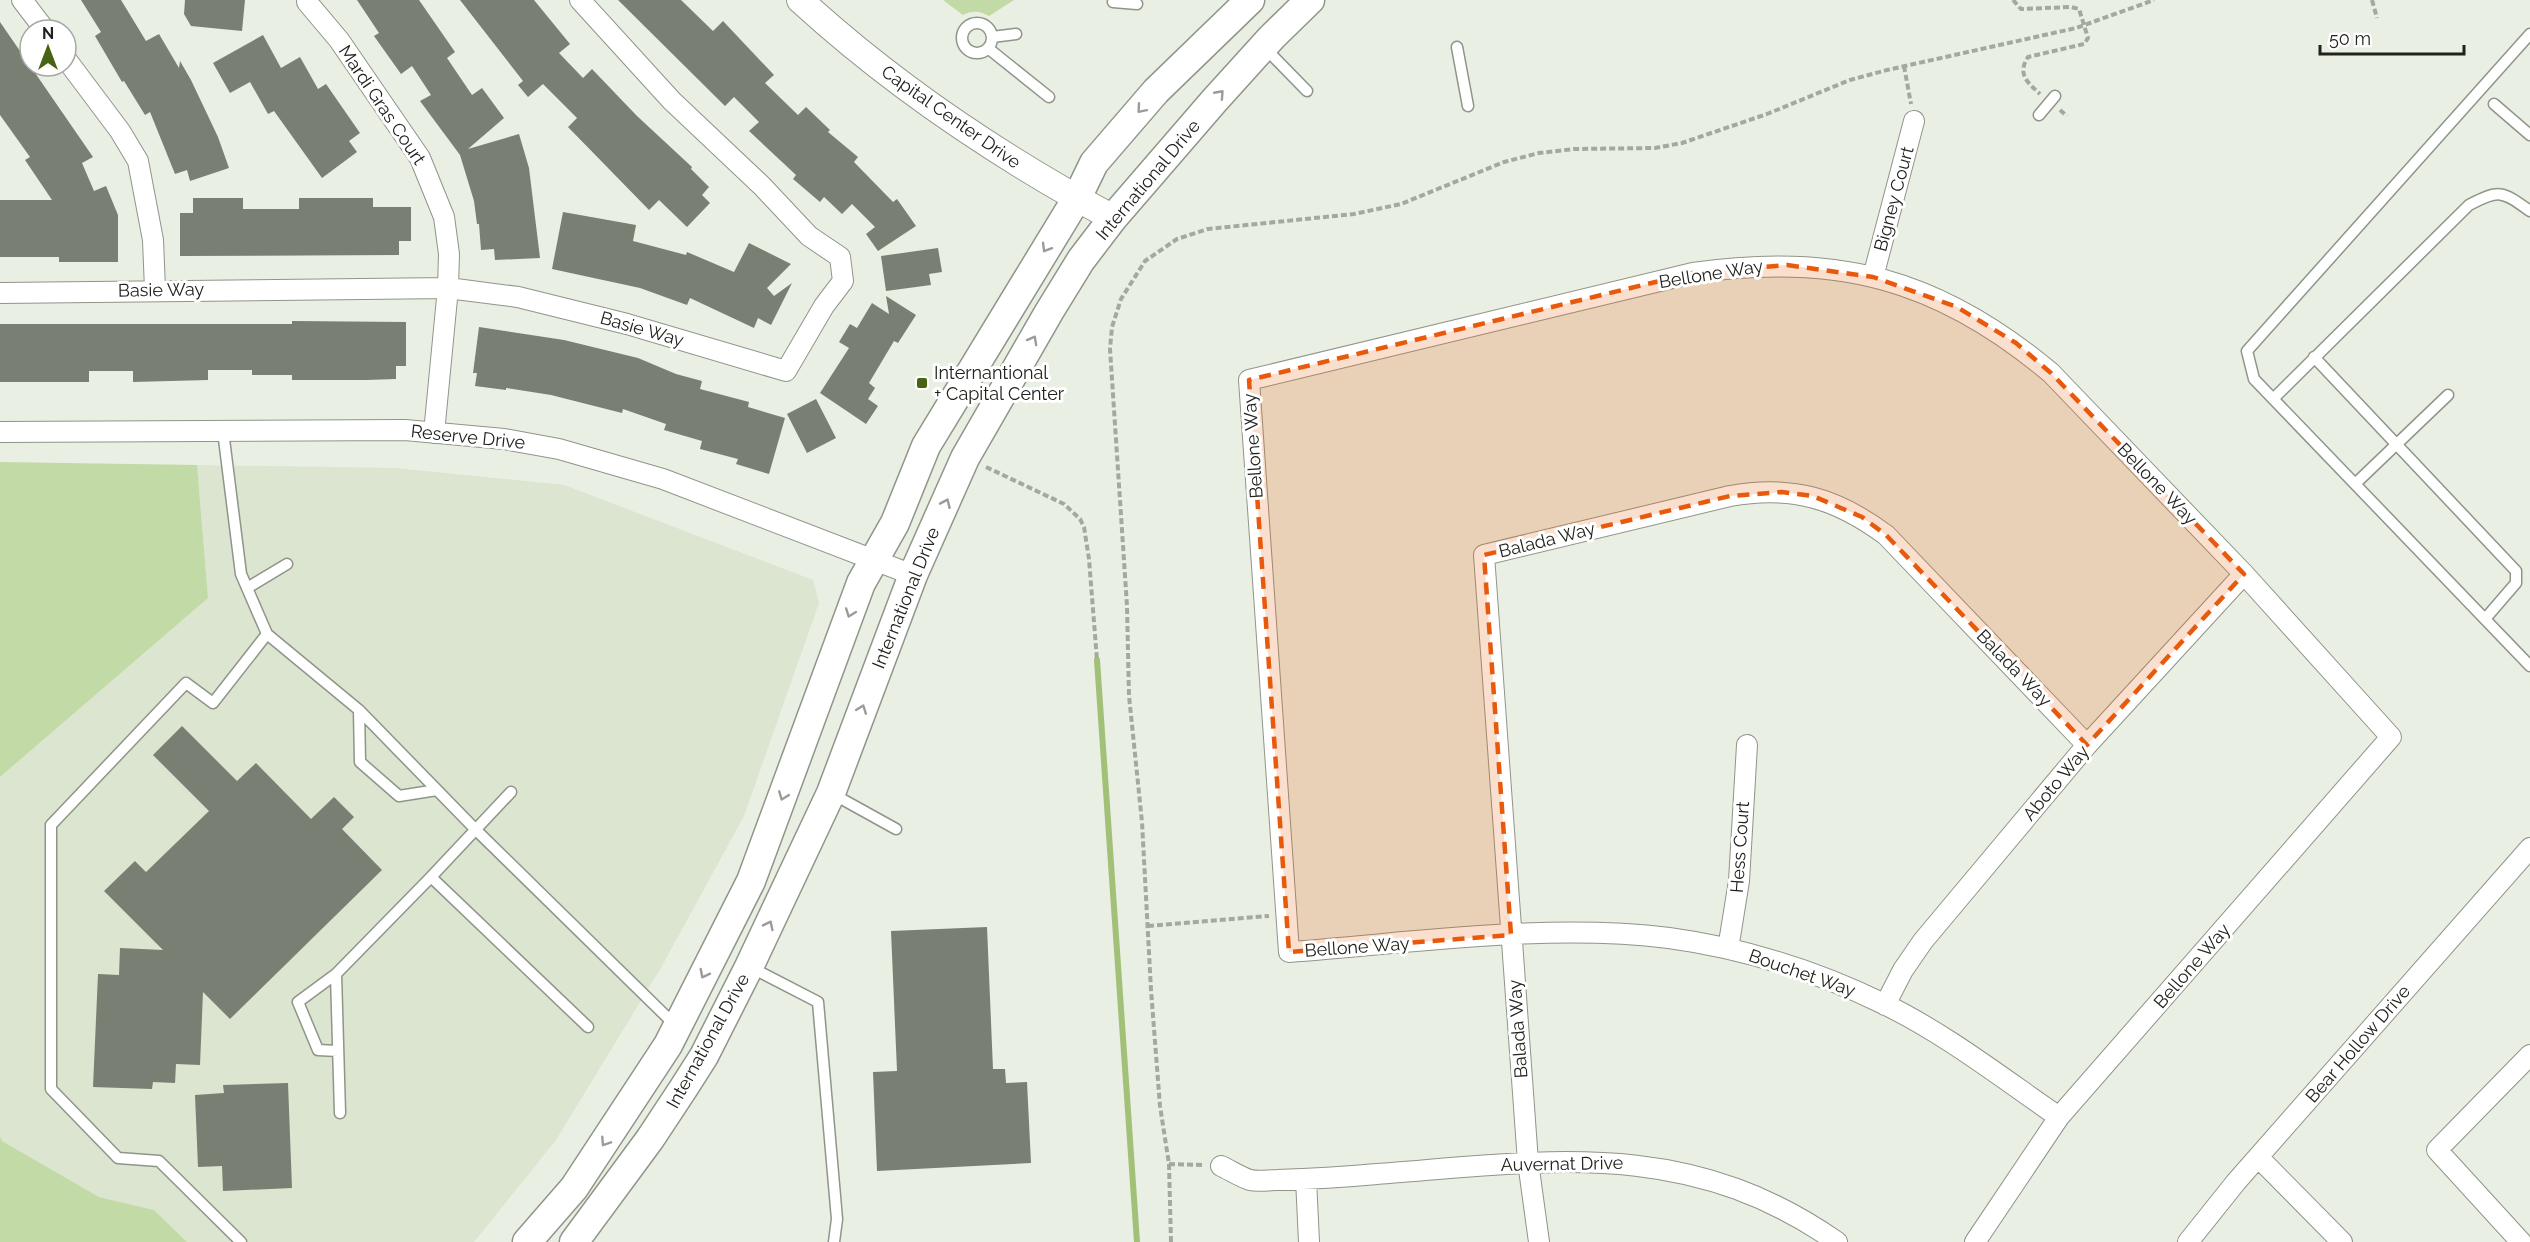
<svg xmlns="http://www.w3.org/2000/svg" width="2530" height="1242" font-family="Raleway,sans-serif">
<style>
.built{fill:#dbe5d0}
.green{fill:#c2daa5}
.lines{fill:none;stroke-linecap:round;stroke-linejoin:round}
.stream{stroke:#a1c078;stroke-width:6}
.building{fill:#7a7f73}
.service-casing{stroke:#8f9589;stroke-width:13}
.minor-casing{stroke:#8f9589;stroke-width:22}
.tertiary-casing{stroke:#8f9589;stroke-width:28}
.secondary-casing{stroke:#8f9589;stroke-width:31}
.path{stroke:#a4a99f;stroke-width:4;stroke-dasharray:6 3;stroke-linecap:butt}
.service{stroke:#fff;stroke-width:10}
.minor{stroke:#fff;stroke-width:20}
.tertiary{stroke:#fff;stroke-width:26}
.secondary{stroke:#fff;stroke-width:28}
.oneway{stroke:#9b9c99}
.marked{fill:#e8590c;fill-opacity:0.2;stroke:#e8590c;stroke-width:4.5;stroke-dasharray:12 8;stroke-linejoin:round}
.poi-dot{fill:#486315;stroke:#fff;stroke-width:2}
.labels{text-anchor:middle;stroke-width:6;stroke-linejoin:round;paint-order:stroke}
.street-label{font-size:18px;fill:#20221d;stroke:#fff}
.poi-label{font-size:18px;fill:#20221d;stroke:#fff;text-anchor:start}
</style>
<rect width="100%" height="100%" fill="#e9efe2"/>
<path class="built" d="M197,465L395,468L564,485L813,580L819,603L744,816L662,966L556,1140L474,1242H187L154,1210L99,1197L2,1141L0,1136V777L208,598Z"/>
<path class="green" d="M943,0H1014L989,16C980,11 972,10 963,15Z
M0,462L197,465L208,598L0,777Z
M0,1136L2,1141L99,1197L154,1210L187,1242H0Z"/>
<g class="lines">
<path class="stream" d="M1097,660L1137,1242"/>
</g>
<path class="building" d="M81,0H121L146,41L159,34L179,68L180,61L191,80L218,137L229,168L190,181L187,170L175,174L150,112L145,115L124,81L122,82L95,36L101,32Z
M185,0H245L242,31L191,26L184,14Z
M357,0H419L455,52L447,58L472,95L482,88L504,118L468,149L519,134L529,168L540,258L495,260L494,249L481,250L479,224H477L474,201L460,155L420,101L431,95L412,66L401,74L374,36L379,33Z
M460,0H534L570,44L559,53L583,78L592,69L637,116L692,167L691,169L709,187L702,195L710,203L687,227L659,200L649,210L568,127L577,118L543,84L528,97L518,85L523,81Z
M618,0H681L713,31L723,21L774,75L765,83L798,115L806,107L830,130L828,132L858,157L854,162L893,202L897,199L916,226L878,251L866,234L875,227L852,204L842,214L824,197L820,202L793,179L796,175L749,131L759,122L734,97L725,106Z
M0,22L93,157L82,163L94,191L106,186L118,215V262H59V257H0V200H52L25,160L30,157L0,115Z
M263,35L281,68L300,57L318,89L326,84L360,133L349,141L357,152L322,178L274,111L268,114L250,82L230,93L213,63Z
M193,198H243V209H299V198H373V207H411V241H399V255L180,256V213H193Z
M563,212L636,225L633,241L686,255L687,252L734,272L749,243L791,264L767,288L774,296L792,283L771,325L758,318L754,328L690,298L687,305L640,288L552,269Z
M938,248L942,272L929,274L931,285L886,291L881,256Z
M886,296L916,315L898,343L894,341L869,383L875,388L868,399L878,406L866,424L820,393L849,348L839,342L850,324L857,328L872,303L889,314Z
M292,321L406,322V366H396V379L366,380H292V375H252V370H208V380L133,382V371H89V382H0V324H292Z
M479,327L564,340L638,358L676,374L702,381L700,389L749,402L748,407L785,418L769,474L736,464L738,459L700,449L702,441L664,430L666,424L623,409L622,413L551,395L506,388V390L475,386L477,373H473Z
M816,399L836,438L807,453L787,414Z
M182,726L237,781L256,763L311,819L334,797L354,817L342,829L382,870L230,1019L203,992L200,1065L176,1064L175,1083L153,1082L152,1089L93,1087L98,974L119,975L120,948L163,950L104,891L135,861L146,872L209,811L153,755Z
M987,927L993,1069H1005L1006,1083L1027,1082L1031,1163L877,1171L873,1072L897,1071L891,931Z
M288,1083L292,1188L223,1191L222,1166L198,1167L195,1095L224,1093L223,1085Z"/>
<g class="lines">
<g class="service-casing">
<path id="service" d="M1113,2L1137,4
M962 38a15 15 0 1 1 30 0a15 15 0 1 1-30 0Z
M2530,34L2247,351L2254,379L2530,666
M992,37L1016,34
M1457,47L1468,106
M1265,48L1307,91
M989,49L1049,97
M2494,104L2530,135
M2039,115L2055,96
M2314,357L2516,571V583L2485,619
M2273,399L2469,205C2500,189 2502,191 2530,211
M223,431L241,574L267,634L213,703L186,683L51,825V1089L118,1158L159,1161L241,1242
M2355,484L2448,395
M247,588L287,564
M267,634L359,710L476,830L675,1025
M359,710L360,762L399,796L437,790
M831,793L896,829
M431,877L511,792
M750,967L818,1002L837,1219L834,1242
M336,974L298,1002L318,1050L338,1051
M340,1113L336,974L431,877L588,1027"/>
</g>
<g class="minor-casing">
<path id="minor" d="M22,0L45,30
M307,2L339,40L420,158L444,217L449,254L448,288L434,433
M66,59L120,131L138,161L153,240L155,289
M1873,277L1914,121
M0,293L448,288L518,297L627,324L786,371L824,306L843,281L840,257L809,236L762,186L672,101L580,0
M0,432L405,430L504,439L559,449L663,479L913,575
M1728,949L1739,881L1747,745
M1885,1005L1903,970L1923,941L2087,745L2244,574
M2259,1158L2342,1242
M1221,1166C1230,1170 1240,1177 1250,1180C1258,1182 1269,1180 1277,1180C1310,1179 1344,1177 1377,1174C1548,1161 1687,1137 1837,1242
M1306,1179L1309,1242
M1539,1242L1528,1162L1484,555L1730,496C1792,485 1836,498 1886,535L2087,745
M1975,1242L2059,1117L2391,737L2244,574L2051,373C1939,279 1837,252 1693,273L1249,380L1289,952C1413,943 1545,923 1669,938C1743,948 1816,971 1884,1004C1946,1034 2002,1078 2059,1117
M2188,1242L2236,1182L2530,848
M2521,1242L2437,1150L2530,1055"/>
</g>
<g class="tertiary-casing">
<path id="tertiary" d="M800,0C895,87 1000,157 1113,218"/>
</g>
<g class="secondary-casing">
<path id="secondary" d="M527,1242L574,1188L668,1045L751,881L861,583L895,523L926,446L1077,198L1094,163L1156,91L1250,0
M574,1242L650,1139L683,1089L704,1056L749,967L831,793L913,575L965,458L1049,312L1081,260L1113,218L1214,101L1272,37L1310,0"/>
</g>
<path class="path" d="M2013,0L2021,9L2071,7L2079,9L2088,38L2084,44L2028,57C2017,74 2027,82 2040,94
M2372,0L2377,18
M1904,66L1911,104
M2060,110L2067,116
M986,467L1064,504L1080,519L1084,527L1089,559L1097,660
M1148,926L1269,916
M1169,1164L1205,1165
M1171,1242L1169,1164L1160,1106L1151,990L1142,822L1129,696L1127,606L1110,349L1112,327L1121,299L1145,261L1177,239L1208,229L1354,214L1401,204L1504,162L1539,153L1574,149L1655,148L1682,143L1767,114L1850,80L1887,70L2076,28L2154,0"/>
<use href="#service" class="service"/>
<use href="#minor" class="minor"/>
<use href="#tertiary" class="tertiary"/>
<use href="#secondary" class="secondary"/>
</g>
<defs><path id="oneway-chevron" d="M-2-3.5L2.5 0L-2 3.5" fill="none" stroke-width="1.6" stroke-linecap="round" stroke-linejoin="round" transform="scale(1.5)"/></defs>
<g class="oneway">
<use href="#oneway-chevron" transform="translate(1220 94) rotate(-48)"/>
<use href="#oneway-chevron" transform="translate(1141 109) rotate(131)"/>
<use href="#oneway-chevron" transform="translate(1046 248) rotate(121)"/>
<use href="#oneway-chevron" transform="translate(1033 340) rotate(-61)"/>
<use href="#oneway-chevron" transform="translate(946 503) rotate(-66)"/>
<use href="#oneway-chevron" transform="translate(850 613) rotate(110)"/>
<use href="#oneway-chevron" transform="translate(862 709) rotate(-69)"/>
<use href="#oneway-chevron" transform="translate(783 796) rotate(111)"/>
<use href="#oneway-chevron" transform="translate(769 925) rotate(-64)"/>
<use href="#oneway-chevron" transform="translate(704 974) rotate(117)"/>
<use href="#oneway-chevron" transform="translate(605 1142) rotate(123)"/>
</g>
<path class="marked" d="M1787,265L1873,277L1957,307L2016,343L2051,373L2244,574L2087,745L1886,535L1862,517L1813,496L1782,492L1730,496L1484,555L1511,935L1289,952L1249,380L1693,273Z"/>
<rect class="poi-dot" x="916" y="377" width="12" height="12" rx="3"/>
<g class="labels">
<g class="street-label">
<text transform="translate(382 105) rotate(56)" y="6">Mardi Gras Court</text>
<text transform="translate(951 117) rotate(35)" y="6">Capital Center Drive</text>
<text transform="translate(1148 180) rotate(-50)" y="6">International Drive</text>
<text transform="translate(1894 199) rotate(-75)" y="6">Bigney Court</text>
<text transform="translate(1711 274) rotate(-9)" y="6">Bellone Way</text>
<text transform="translate(161 290) rotate(-1)" y="6">Basie Way</text>
<text transform="translate(642 329) rotate(16)" y="6">Basie Way</text>
<text transform="translate(468 437) rotate(6)" y="6">Reserve Drive</text>
<text transform="translate(1253 446) rotate(-94)" y="6">Bellone Way</text>
<text transform="translate(2157 484) rotate(46)" y="6">Bellone Way</text>
<text transform="translate(1547 540) rotate(-14)" y="6">Balada Way</text>
<text transform="translate(906 598) rotate(-68)" y="6">International Drive</text>
<text transform="translate(2014 668) rotate(46)" y="6">Balada Way</text>
<text transform="translate(2056 783) rotate(-50)" y="6">Aboto Way</text>
<text transform="translate(1740 847) rotate(-86)" y="6">Hess Court</text>
<text transform="translate(1357 947) rotate(-4)" y="6">Bellone Way</text>
<text transform="translate(2192 966) rotate(-49)" y="6">Bellone Way</text>
<text transform="translate(1802 973) rotate(19)" y="6">Bouchet Way</text>
<text transform="translate(1518 1029) rotate(-94)" y="6">Balada Way</text>
<text transform="translate(708 1041) rotate(-61)" y="6">International Drive</text>
<text transform="translate(2358 1044) rotate(-49)" y="6">Bear Hollow Drive</text>
<text transform="translate(1562 1164) rotate(-1)" y="6">Auvernat Drive</text>
</g>
<g class="poi-label">
<text x="934" y="379">Internantional<tspan x="934" dy="21">+ Capital Center</tspan></text>
</g>
</g>
<g transform="translate(48 48)"><circle r="28" fill="#ffffff" stroke="#a6a7a5" stroke-width="1.5"/>
<path d="M0-4.5L10 22L0 15L-10 22Z" fill="#486315"/>
<text y="-9" font-size="16" font-weight="bold" text-anchor="middle" fill="#20221d">N</text>
</g>
<path d="M2320 45v9h144v-9" fill="none" stroke="#20221d" stroke-width="3"/>
<text x="2329" y="45" font-size="18" fill="#20221d" stroke="#ffffff" stroke-width="4.5" paint-order="stroke">50 m</text>
</svg>
